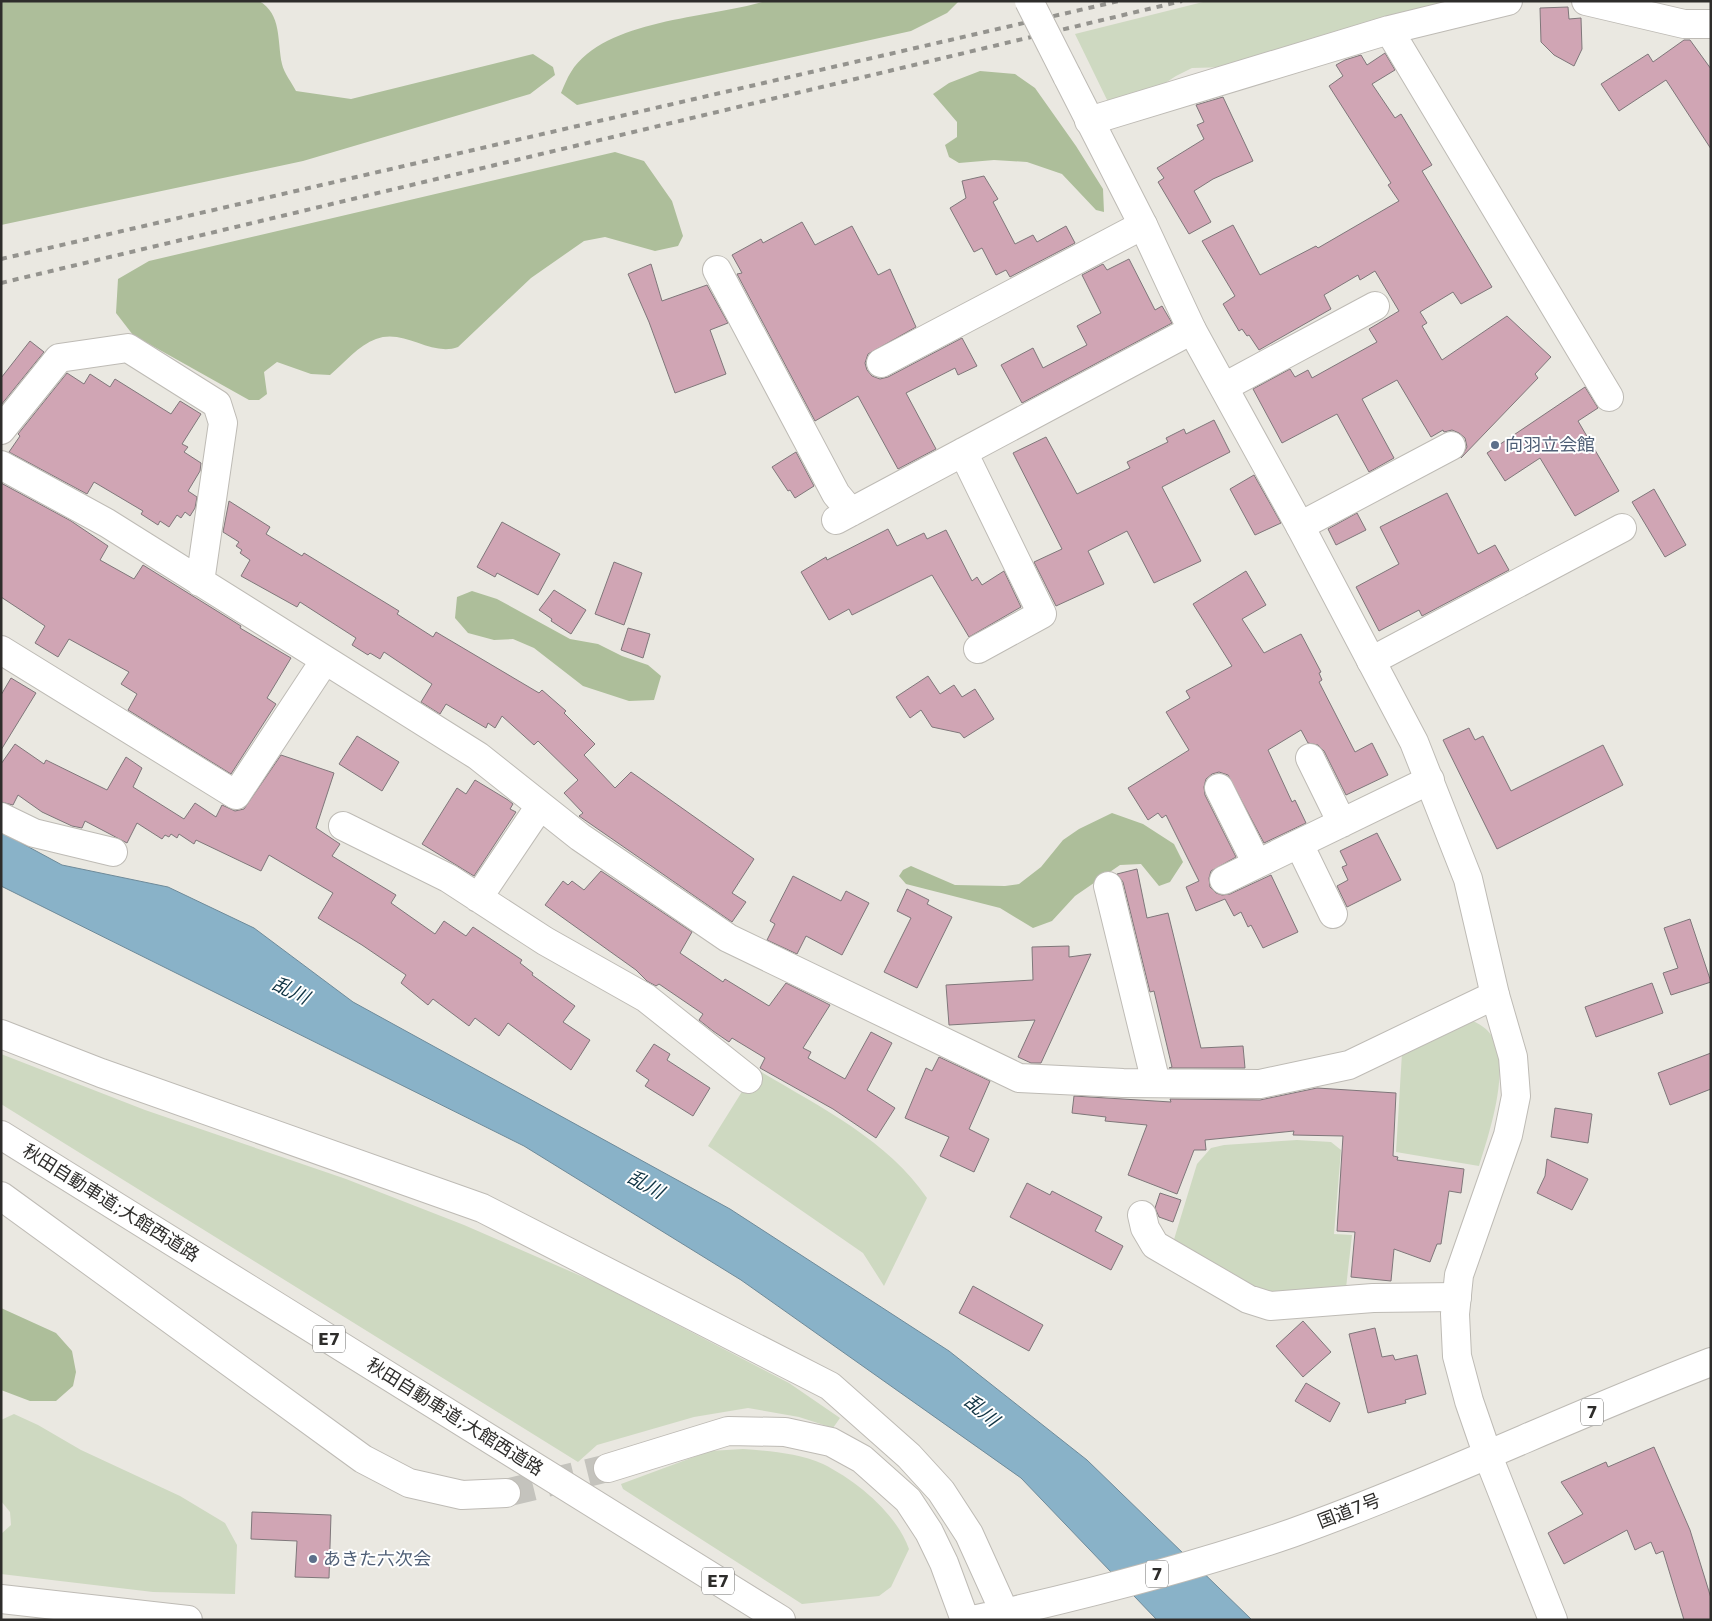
<svg xmlns="http://www.w3.org/2000/svg" width="1712" height="1621" font-family="'DejaVu Sans','Noto Sans JP',sans-serif">
<style>
.green{fill:#ced9c1}
.forest{fill:#adbe9a}
.water{fill:#89b2c8;stroke:#6e8a99}
.building{fill:#d0a5b4;stroke:#7f777a}
.lines{fill:none;stroke-linecap:round;stroke-linejoin:round}
.highway-tunnel{stroke:#c4c3bd;stroke-width:28;stroke-dasharray:28 14;stroke-linecap:butt}
.street-casing{stroke:#bebbb5;stroke-width:30}
.secondary-casing{stroke:#bebbb5;stroke-width:30}
.highway-casing{stroke:#bebbb5;stroke-width:30}
.street{stroke:#fff;stroke-width:28}
.secondary{stroke:#fff;stroke-width:28}
.highway{stroke:#fff;stroke-width:28}
.rail{stroke:#94938e;stroke-width:4;stroke-dasharray:6 6;stroke-linecap:butt}
.secondary-bridge-casing{stroke:#bebbb5;stroke-width:30;stroke-linecap:butt}
.secondary-bridge{stroke:#fff;stroke-width:28}
.service-dot{fill:#5c6f8a;stroke:#fff;stroke-width:2}
.labels{text-anchor:middle;stroke-width:4;stroke-linejoin:round;paint-order:stroke}
.shield{fill:#fff;stroke:#6d6c6b;stroke-width:1}
.shield-label{font-size:16px;font-weight:bold;fill:#2e2d2b}
.service-label{font-size:18px;fill:#4e5e75;stroke:#fff;text-anchor:start}
.street-label{font-size:18px;fill:#2e2d2b;stroke:#fff}
.water-label{font-size:19px;font-style:italic;fill:#0f3343;stroke:#fff}
</style>
<rect width="100%" height="100%" fill="#eae8e1"/>
<path class="green" d="M1207,1H1472L1228,67L1192,68L1176,76L1148,94L1110,106L1075,34Z
M1467,1018C1473,1021 1482,1025 1487,1030C1515,1059 1489,1133 1479,1166L1396,1152L1402,1053Z
M1,1054L145,1110L346,1179L464,1225L597,1283L789,1383L840,1418L833,1428L799,1417L748,1408L694,1417L597,1445L578,1462L1,1104Z
M758,1070C818,1106 887,1139 927,1198L884,1286L863,1253L708,1146L743,1090Z
M1297,1140L1331,1142L1341,1150L1334,1234L1352,1235L1346,1288L1262,1298L1172,1246L1197,1164L1211,1148L1224,1145Z
M14,1414L38,1425L81,1450L180,1496L225,1523L237,1545L235,1594L153,1592L1,1574V1534L11,1525L10,1512L1,1501V1420Z
M743,1449C770,1451 798,1453 823,1464C857,1481 896,1513 909,1549L891,1587L879,1596L802,1604L623,1489L621,1484L710,1451Z"/>
<path class="forest" d="M1,1H259C282,14 277,41 282,64C284,73 292,83 296,91L351,99L533,54L553,67L555,75L530,94L303,161L1,225Z
M766,1H959L947,13L911,31L577,105L561,93C564,86 567,78 571,72C606,18 709,19 766,1Z
M980,71L1015,74L1035,88L1076,146L1103,189L1104,212L1096,210L1062,174L1027,162L994,160L959,163L949,157L945,145L957,137V122L933,94L949,83Z
M615,152L644,161L672,201L683,236L678,246L655,251L605,237L584,241L531,278L458,347C431,357 404,328 376,339C359,345 344,363 330,375L311,374L277,362L264,372L267,394L259,400H249L133,335L116,313L118,279L149,261Z
M472,591L497,599L570,639L598,644L622,656L648,665L661,676L654,700L629,701L583,686L534,648L513,639L494,640L468,633L455,618L457,597Z
M1112,813L1143,824L1174,844L1183,862L1170,882L1159,886L1141,864L1120,865L1075,896L1052,921L1033,928L1000,908L906,884L899,876L903,870L911,866L955,885L1005,886L1019,884L1041,867L1063,840L1079,829Z
M1,1308L56,1333L72,1351L76,1372L73,1386L56,1401H30L1,1390Z"/>
<path class="water" d="M1,832L62,865L168,887L254,928L353,1002L730,1209L949,1351L1087,1460L1252,1620H1157L1021,1478L741,1280L524,1146L1,886Z"/>
<path class="building" d="M1568,7L1569,19L1581,18L1582,49L1574,66L1554,55L1541,42L1540,8Z
M1684,40H1690L1711,69V149L1666,80L1619,111L1601,84L1648,54L1653,62Z
M1385,53L1395,70L1372,84L1395,118L1401,114L1432,165L1422,171L1492,287L1461,304L1453,292L1420,312L1427,323L1422,326L1442,360L1507,316L1551,357L1535,374L1538,378L1461,458L1467,447L1465,438L1459,433L1452,430L1444,432L1443,430L1431,437L1397,380L1362,399L1394,458L1369,472L1337,414L1282,443L1253,389L1290,369L1295,377L1308,370L1312,378L1377,342L1369,329L1399,311L1375,271L1360,280L1358,275L1324,295L1331,309L1259,350L1249,335L1247,336L1242,329L1239,331L1223,304L1235,296L1202,241L1233,225L1260,275L1316,246L1318,248L1399,201L1388,185L1391,183L1329,86L1343,76L1336,65L1345,60L1361,55L1367,65Z
M1223,97L1253,161L1213,179L1194,191L1211,222L1189,234L1158,182L1164,178L1157,168L1204,139L1197,125L1204,122L1196,105Z
M984,176L998,199L993,202L1015,244L1033,235L1037,242L1066,226L1075,243L1010,277L1006,270L996,275L982,248L974,252L950,208L966,198L962,181Z
M802,222L815,245L852,226L878,275L890,269L916,327L868,354L865,363L867,370L872,376L880,379L888,377L962,338L977,366L958,375L955,368L906,393L936,449L898,469L858,396L815,421L737,274L742,273L732,255L761,239L763,243Z
M1129,259L1155,310L1162,306L1172,323L1022,403L1001,365L1033,348L1043,368L1087,345L1077,326L1101,313L1082,275L1103,264L1107,270Z
M651,264L662,301L707,285L728,323L710,330L726,374L675,393L649,322L628,274Z
M30,341L44,352L1,405V378Z
M67,373L84,384L90,374L110,387L115,379L171,414L180,401L201,414L182,444L188,447L184,452L201,463L200,471L188,491L197,497L195,508L190,516L185,512L181,518L177,515L169,527L160,521L158,525L141,514L143,511L94,482L87,494L9,452L20,436L18,434Z
M1585,387L1598,408L1578,421L1619,491L1575,516L1540,458L1505,481L1487,453Z
M1214,420L1230,452L1162,487L1201,561L1154,583L1127,531L1088,551L1104,584L1056,606L1034,562L1062,549L1013,453L1046,437L1077,494L1130,468L1127,462L1168,442L1166,438L1184,429L1186,434Z
M796,452L814,486L795,498L790,490L788,491L772,467Z
M1254,475L1281,523L1255,535L1230,489Z
M1,483L71,521L108,546L100,560L134,579L143,565L241,626L240,628L291,658L267,698L276,704L231,774L128,710L137,694L121,684L129,672L69,639L58,657L35,643L45,626L1,597Z
M1654,489L1686,545L1665,557L1632,502Z
M1447,493L1478,554L1495,545L1509,570L1422,616L1419,610L1379,631L1356,587L1399,564L1380,527Z
M229,501L270,527L266,534L302,556L304,553L399,611L397,614L433,637L436,632L539,693L542,690L566,711L564,713L595,744L584,755L615,788L631,772L754,859L732,893L746,902L732,922L579,816L583,813L564,793L578,780L538,741L534,745L502,716L495,728L488,723L486,728L446,704L440,714L421,702L432,684L384,652L380,659L370,653L368,655L352,645L356,638L300,602L297,607L241,576L250,560L240,553L242,550L236,546L239,542L223,532Z
M1357,513L1366,530L1336,545L1328,529Z
M502,522L560,554L538,595L497,573L495,577L477,567Z
M888,529L897,546L924,533L927,539L946,530L972,581L977,577L982,585L1004,571L1021,607L969,637L932,575L852,615L849,609L829,620L801,572L826,557L827,560Z
M614,562L642,573L624,625L595,614Z
M1246,571L1266,605L1242,619L1264,653L1301,634L1321,672L1319,673L1322,680L1319,682L1355,752L1372,743L1388,775L1346,795L1324,751L1318,745L1308,743L1301,730L1268,750L1292,802L1295,800L1306,823L1264,843L1228,775L1219,772L1212,774L1206,779L1204,787L1205,795L1236,857L1211,871L1209,878L1210,887L1216,893L1222,895L1230,894L1271,875L1298,932L1263,948L1251,925L1248,927L1241,912L1234,916L1225,899L1196,911L1186,887L1199,881L1166,815L1162,818L1158,813L1148,820L1128,788L1189,750L1166,712L1190,698L1186,691L1232,666L1193,604Z
M554,590L586,610L571,634L551,621L552,619L539,610Z
M628,628L650,634L643,658L621,650Z
M928,676L940,694L954,685L962,697L975,689L994,719L964,738L960,733L932,727L921,710L910,718L896,697Z
M11,678L36,693L1,750V695Z
M1469,728L1475,740L1483,736L1511,791L1603,745L1623,785L1497,849L1443,740Z
M357,736L399,762L382,791L339,764Z
M15,744L44,764L46,760L107,790L126,757L142,768L133,787L184,819L195,803L216,817L222,805L235,811L244,809L281,755L334,773L316,828L340,844L332,856L396,895L391,903L435,934L444,921L466,936L473,927L522,960L520,963L533,973L532,975L575,1006L563,1022L590,1040L571,1070L508,1023L499,1036L475,1018L469,1026L433,999L428,1005L401,983L406,975L362,945L318,918L333,893L269,855L261,871L196,840L194,844L179,834L177,838L171,834L169,837L165,835L162,839L137,823L127,843L85,821L82,828L72,826L42,812L18,795L13,805L1,802V764Z
M475,780L508,800L513,804L510,809L516,812L474,876L422,844L457,788L466,794Z
M1377,833L1401,880L1347,907L1337,886L1348,880L1342,867L1347,865L1340,851Z
M1137,869L1147,918L1168,913L1201,1048L1243,1046L1245,1068H1169L1172,1067L1154,991L1150,992L1123,882L1117,874Z
M601,871L692,932L680,953L723,982L725,979L769,1006L786,983L830,1005L803,1048L811,1052L808,1058L845,1079L871,1032L892,1043L867,1090L895,1108L876,1138L833,1109L760,1068L765,1058L732,1038L729,1042L713,1031L699,1020L703,1014L659,984L656,986L647,981L636,970L545,905L563,881L568,885L572,881L584,890Z
M793,876L841,901L846,891L869,903L842,955L806,936L797,954L767,940L775,924L770,921Z
M907,889L929,900L927,904L952,917L917,988L884,972L911,918L897,911Z
M1690,919L1711,982L1671,995L1663,973L1678,968L1664,928Z
M1069,946V957L1091,954L1041,1063H1031L1018,1057L1035,1020L949,1025L946,985L1033,980L1032,947Z
M1652,983L1663,1013L1596,1037L1585,1007Z
M654,1044L670,1054L667,1060L710,1088L693,1116L645,1086L649,1080L636,1071Z
M1711,1053V1089L1670,1105L1658,1073Z
M939,1057L990,1081L969,1129L989,1139L974,1172L940,1156L949,1137L905,1118L926,1068L932,1071Z
M1317,1088L1396,1093L1393,1156L1398,1157L1397,1160L1464,1169L1461,1193L1449,1191L1441,1244H1437L1430,1262L1394,1249L1391,1281L1351,1277L1355,1232L1337,1231L1343,1136L1293,1135L1294,1131L1205,1140L1206,1150H1194L1177,1194L1128,1175L1147,1125L1105,1121L1106,1117L1072,1113L1074,1096L1171,1102L1170,1099L1260,1100Z
M1555,1108L1592,1114L1588,1143L1551,1137Z
M1547,1159L1588,1179L1572,1210L1537,1193L1545,1176Z
M1027,1183L1050,1195L1052,1191L1102,1217L1095,1231L1123,1246L1111,1270L1010,1217Z
M1160,1193L1181,1200L1173,1222L1159,1217L1155,1208Z
M973,1286L1043,1325L1029,1351L959,1313Z
M1303,1321L1331,1352L1303,1377L1276,1346Z
M1375,1328L1382,1357L1393,1355L1395,1360L1417,1355L1426,1394L1405,1400L1406,1403L1368,1413L1349,1334Z
M1306,1383L1340,1403L1330,1422L1295,1401Z
M1654,1447L1690,1530L1711,1598V1620H1684L1663,1551L1656,1554L1651,1542L1635,1550L1627,1530L1564,1564L1548,1533L1583,1514L1561,1482L1606,1462L1608,1467Z
M252,1512L331,1515L329,1578L295,1577L297,1541L251,1539Z"/>
<g class="lines">
<path class="highway-tunnel" d="M506,1493L608,1468"/>
<g class="street-casing">
<path id="street" d="M1586,1L1684,24H1711
M1389,30L1609,397
M1089,121L1389,30L1508,1
M717,270L836,494L851,512
M881,363L1143,225
M1224,387L1375,306
M1,430L59,358L128,348L217,404L223,423L200,582
M963,452L1042,614L978,649
M1,465L107,523L478,756L580,837L728,938L1019,1078L1123,1083L1260,1084L1349,1065L1495,995
M836,520L1192,330
M1300,526L1451,446
M1,650L236,795L325,660
M1371,661L1622,528
M1310,758L1342,823
M1219,788L1257,864
M1,817L34,833L113,852
M343,826L448,878L545,941L646,998L748,1079
M1299,844L1333,914
M1224,880L1430,780
M1108,886L1156,1083
M478,898L540,806
M1142,1215L1145,1228L1155,1245L1248,1299L1270,1306L1373,1298L1457,1297"/>
</g>
<g class="secondary-casing">
<path id="secondary" d="M1067,76L1143,225L1192,330L1300,526L1414,742L1468,879L1495,995L1513,1057L1516,1096L1508,1135L1459,1275L1455,1314L1457,1356L1469,1401L1488,1456L1553,1620"/>
</g>
<g class="highway-casing">
<path id="highway" d="M1,1034L101,1073L482,1208L830,1386L909,1456L941,1491L969,1534L1008,1620
M1,1135L781,1620
M1,1196L363,1459L409,1483L462,1495L506,1493
M608,1468L728,1431L785,1432L831,1442L862,1459L908,1500L929,1532L944,1563L965,1620
M1,1599L188,1620
M973,1620C1081,1596 1188,1569 1292,1533C1434,1482 1570,1416 1711,1362"/>
</g>
<use href="#street" class="street"/>
<use href="#secondary" class="secondary"/>
<use href="#highway" class="highway"/>
<path class="rail" d="M1,259L1119,1
M1,283L1182,1"/>
<g class="secondary-bridge-casing">
<path id="secondary-bridge" d="M1029,1L1067,76"/>
</g>
<use href="#secondary-bridge" class="secondary-bridge"/>
</g>
<g class="service-dot">
<circle cx="1495" cy="445" r="5"/>
<circle cx="313" cy="1559" r="5"/>
</g>
<g class="labels">
<g class="shield">
<rect x="313" y="1325.5" width="32" height="27" rx="4"/>
<rect x="1581" y="1398.5" width="22" height="27" rx="4"/>
<rect x="1146" y="1560.5" width="22" height="27" rx="4"/>
<rect x="702" y="1567.5" width="32" height="27" rx="4"/>
</g>
<g class="shield-label">
<text x="329" y="1345">E7</text>
<text x="1592" y="1418">7</text>
<text x="1157" y="1580">7</text>
<text x="718" y="1587">E7</text>
</g>
<g class="service-label">
<text x="1505" y="451">向羽立会館</text>
<text x="323" y="1565">あきた六次会</text>
</g>
<g class="street-label">
<text transform="translate(111 1203) rotate(32)" y="6">秋田自動車道;大館西道路</text>
<text transform="translate(455 1417) rotate(32)" y="6">秋田自動車道;大館西道路</text>
<text transform="translate(1349 1511) rotate(-21)" y="6">国道7号</text>
</g>
<g class="water-label">
<text transform="translate(291 990) rotate(26)" y="7">乱川</text>
<text transform="translate(646 1184) rotate(29)" y="7">乱川</text>
<text transform="translate(982 1410) rotate(40)" y="7">乱川</text>
</g>
</g>
<rect width="1712" height="1621" fill="none" stroke="#2e2d2b" stroke-width="5"/>
</svg>
